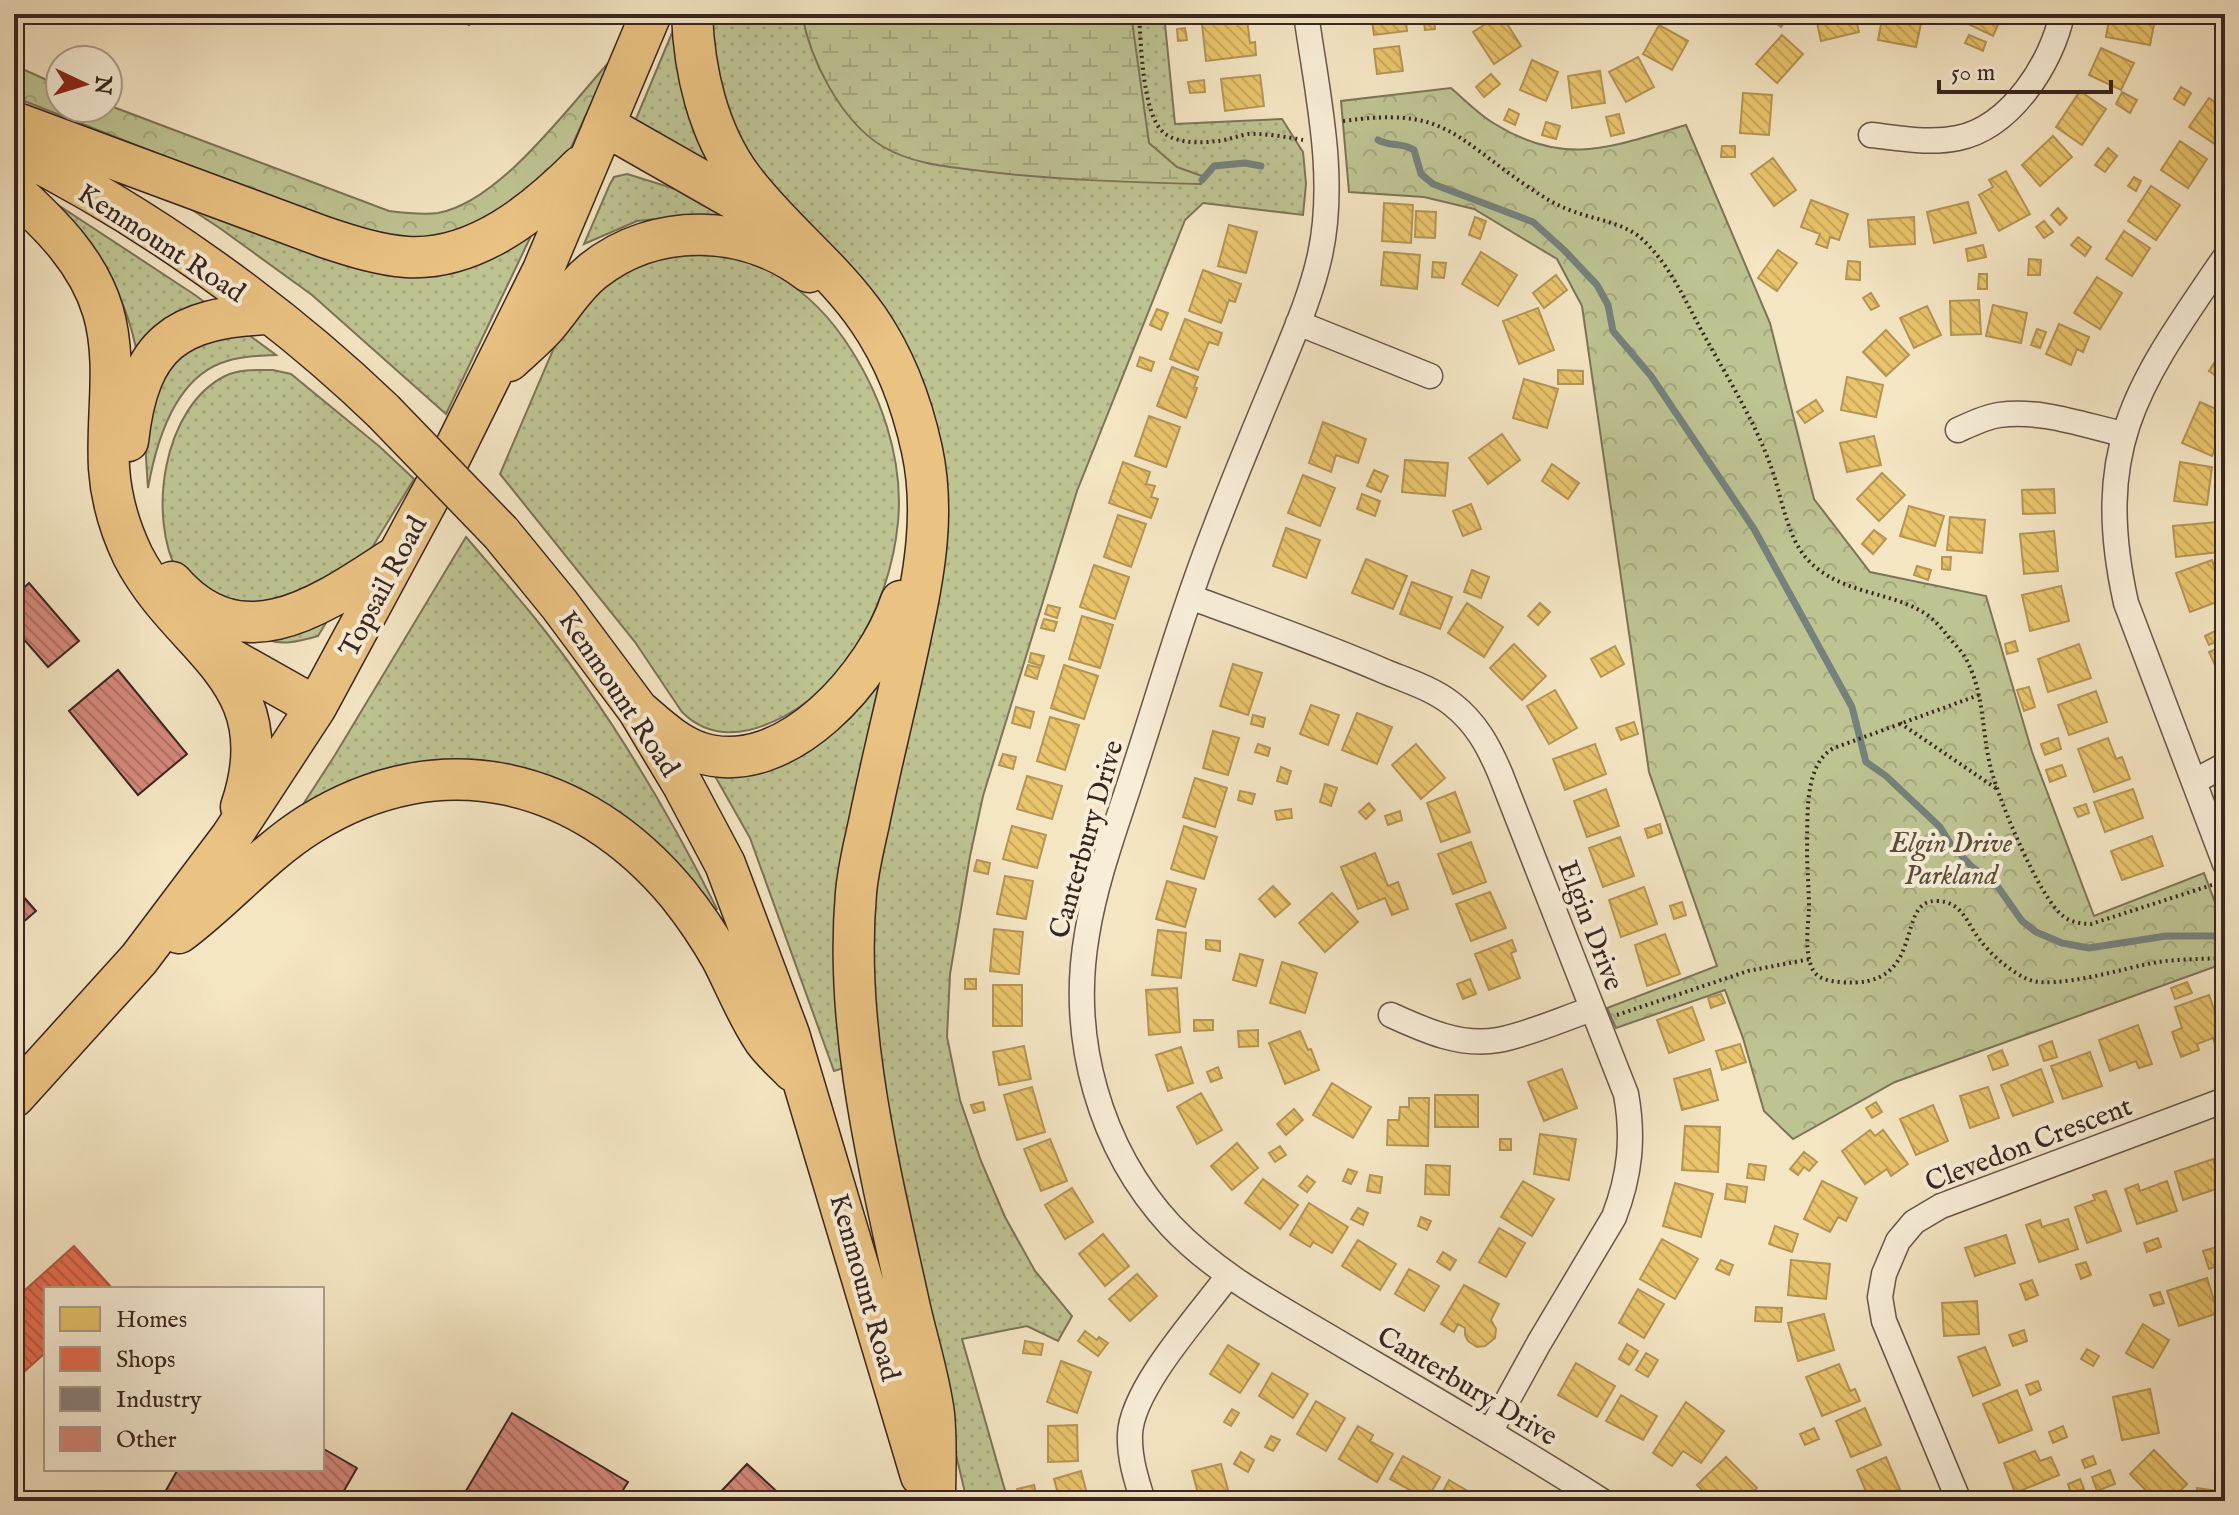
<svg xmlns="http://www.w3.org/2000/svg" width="2239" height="1515" font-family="'IM FELL English',serif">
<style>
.grass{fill:url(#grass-dots);stroke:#7c7459;stroke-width:2}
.forest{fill:url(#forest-crowns);stroke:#7c7459;stroke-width:2}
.wetland{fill:url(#wetland-marsh);stroke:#7c7459;stroke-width:2}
.homes{fill:url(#homes-back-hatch);stroke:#b49554;stroke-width:2}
.shops{fill:url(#shops-back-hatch);stroke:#b35942;stroke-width:2}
.industry{fill:url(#industry-back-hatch);stroke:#726660;stroke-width:2}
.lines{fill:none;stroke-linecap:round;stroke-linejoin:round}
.stream{stroke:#75817c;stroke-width:7}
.building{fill:url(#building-back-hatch);stroke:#392620;stroke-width:2}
.street-casing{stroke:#685649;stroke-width:27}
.primary-casing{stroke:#392620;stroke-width:43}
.path{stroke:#392620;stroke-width:4;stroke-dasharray:2 4;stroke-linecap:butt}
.street{stroke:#f8eed8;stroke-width:24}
.primary{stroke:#eac282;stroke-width:40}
.primary-bridge-casing{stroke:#392620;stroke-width:43;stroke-linecap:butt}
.primary-bridge{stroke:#eac282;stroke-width:40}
.labels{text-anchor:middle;stroke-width:8;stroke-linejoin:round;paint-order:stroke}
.street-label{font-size:28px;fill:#392620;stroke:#f8eed8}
.park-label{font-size:28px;font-style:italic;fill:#5a4d3c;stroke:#f8eed8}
</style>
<defs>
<pattern id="grass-dots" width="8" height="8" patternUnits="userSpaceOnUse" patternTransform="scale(2)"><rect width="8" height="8" fill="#bec392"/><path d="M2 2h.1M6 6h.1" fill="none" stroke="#a4a77e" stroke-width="1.8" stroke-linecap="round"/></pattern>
<pattern id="forest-crowns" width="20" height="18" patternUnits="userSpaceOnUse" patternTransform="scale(2)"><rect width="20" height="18" fill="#bec392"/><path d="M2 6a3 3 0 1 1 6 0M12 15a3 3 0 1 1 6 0" fill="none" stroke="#a4a77e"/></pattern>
<pattern id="wetland-marsh" width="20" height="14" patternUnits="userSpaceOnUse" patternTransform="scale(2)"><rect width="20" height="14" fill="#bec392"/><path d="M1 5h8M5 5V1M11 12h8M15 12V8" fill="none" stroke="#a4a77e"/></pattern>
<pattern id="homes-back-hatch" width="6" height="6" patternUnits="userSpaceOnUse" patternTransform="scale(2)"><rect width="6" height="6" fill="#e9c46a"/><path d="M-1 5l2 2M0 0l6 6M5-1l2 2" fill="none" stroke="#c9a85c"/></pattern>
<pattern id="shops-back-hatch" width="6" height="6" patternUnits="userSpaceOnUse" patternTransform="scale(2)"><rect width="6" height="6" fill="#e76f51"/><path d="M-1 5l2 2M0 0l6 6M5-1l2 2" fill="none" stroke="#bc5b43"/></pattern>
<pattern id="industry-back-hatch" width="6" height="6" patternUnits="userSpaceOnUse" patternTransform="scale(2)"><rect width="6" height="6" fill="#8a817c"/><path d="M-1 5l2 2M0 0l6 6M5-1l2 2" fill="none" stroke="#726965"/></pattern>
<pattern id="building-back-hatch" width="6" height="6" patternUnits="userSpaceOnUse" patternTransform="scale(2)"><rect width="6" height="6" fill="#d6887c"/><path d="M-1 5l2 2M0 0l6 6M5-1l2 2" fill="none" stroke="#af6f65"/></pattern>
</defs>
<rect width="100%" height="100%" fill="#f4e5c3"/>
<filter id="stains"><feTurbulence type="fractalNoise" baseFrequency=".0025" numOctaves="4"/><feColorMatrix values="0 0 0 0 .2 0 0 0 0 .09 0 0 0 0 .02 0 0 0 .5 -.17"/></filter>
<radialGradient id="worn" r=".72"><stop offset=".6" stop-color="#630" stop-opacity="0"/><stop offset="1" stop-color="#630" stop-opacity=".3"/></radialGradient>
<path class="grass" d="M680,14L732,178L628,138Z
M700,14H1164L1175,124L1282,119L1303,152L1306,184L1303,215L1203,203L1185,220L1077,491L983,796L970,856L950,974L947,1037L960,1100L981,1161L1005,1217L1035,1271L1072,1316L1058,1341L1027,1326L962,1339L1008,1501H967L895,1198L862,956L934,441L734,142Z
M627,174L727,205L806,271L677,217L637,221L584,244L610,184L614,177Z
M43,195L195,295L276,355C257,356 239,356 221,363C174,381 156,443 148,488C141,397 149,329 93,250C79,230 59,213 43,195Z
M171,196L339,252L541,215L446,414L312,295L221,229Z
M622,247C650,249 678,251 706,253C718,253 732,252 743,255C750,257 757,263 764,267C797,286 822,307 844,339C880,391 904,458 898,522C890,608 838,708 749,730C723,736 701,731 682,712L635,642L500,474L591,261Z
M273,370L291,374L380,447L414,479L318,636C271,650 262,641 225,612C211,601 187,588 178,573C147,516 163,407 225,376C240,369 257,370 273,370Z
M466,537C489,564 512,590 534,617C604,704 667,809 717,909L698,916L542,792L368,805L251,885L335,755Z
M893,646L850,1066L834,1071L750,838L707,762L735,764Z"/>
<path class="forest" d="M611,60L565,161L463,236L385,243L14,97V65L60,86V108H108V105L389,211C405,213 421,215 438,213C500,202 569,106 611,60Z
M1451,88C1465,100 1479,115 1495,124C1566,168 1613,146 1686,125L1770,323L1814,499L1870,572L1986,596L2032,752L2094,916L2204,873L2225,929V963L1895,1082L1793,1139L1764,1111L1743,1038L1725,990L1616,1028L1607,1008L1717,966L1649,772L1582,306L1557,259L1474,209L1424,197L1349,192L1341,101Z"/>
<path class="wetland" d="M802,14H1131L1149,143L1177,167L1202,176L1201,184C1128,182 1055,180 982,171C949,167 911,164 882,146C841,121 810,60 802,14Z"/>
<path class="homes" d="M1371,14H1405L1407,31L1374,35Z
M1501,14L1521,46L1494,64L1473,32Z
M1665,14H1695L1694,21L1665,19Z
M1773,14H1784L1788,17L1781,27L1770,18Z
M1815,14H1855L1859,32L1821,41Z
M1883,14L1922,19L1916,47L1878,40Z
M1963,14H2003L1993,36L1960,20Z
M2110,14H2156L2150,45L2106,37Z
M1434,15L1435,29L1425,30L1423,16Z
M1247,19L1250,43L1255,42L1256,55L1206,61L1202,24Z
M1659,25L1688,41L1672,70L1643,54Z
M1185,28L1187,40L1178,41L1177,29Z
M1782,35L1803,54L1777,83L1756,64Z
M1969,35L1986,42L1983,51L1965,43Z
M1399,46L1403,71L1377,74L1374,49Z
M2101,48L2134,63L2121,90L2089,75Z
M1638,57L1654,87L1626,102L1609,72Z
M1532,60L1558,72L1546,101L1520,90Z
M1600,71L1605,103L1572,108L1568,76Z
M1491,74L1500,84L1484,97L1476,87Z
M1260,75L1264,106L1225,111L1221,79Z
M1204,80L1205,92L1190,93L1188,82Z
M2181,87L2191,93L2184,105L2174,99Z
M2080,91L2106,109L2082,145L2056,127Z
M2122,92L2137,100L2130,113L2116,104Z
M1743,93L1772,95L1769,135L1740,133Z
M2209,98L2225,108V135L2218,146L2189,127Z
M1509,109L1519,114L1515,125L1504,120Z
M1619,114L1624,133L1611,136L1606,117Z
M1546,122L1560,126L1556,139L1542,135Z
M2053,136L2072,157L2040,186L2022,165Z
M2180,141L2207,159L2188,188L2161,170Z
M1722,146H1735V157H1721Z
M2108,148L2117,156L2105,172L2095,165Z
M1773,158L1796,190L1774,206L1751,174Z
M2006,171L2030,214L1999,231L1979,195L1993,187L1989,180Z
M2134,177L2141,181L2136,191L2128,186Z
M2151,186L2180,205L2156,240L2128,221Z
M1811,200L1848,214L1839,240L1830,237L1827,248L1816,244L1820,234L1801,227Z
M1968,202L1976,233L1934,243L1927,212Z
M1384,203L1413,205L1411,243L1382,241Z
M2058,208L2067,218L2060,225L2051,215Z
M1416,211L1436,212L1435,238L1415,237Z
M1475,217L1486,221L1480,239L1469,235Z
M1914,217L1915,244L1870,247L1868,220Z
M2044,221L2053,232L2044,238L2036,227Z
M1229,225L1257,232L1246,273L1218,266Z
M2124,231L2150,248L2132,276L2106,259Z
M2078,237L2091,247L2085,256L2071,245Z
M1983,245L1986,257L1968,261L1966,249Z
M1778,250L1797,263L1777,291L1758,278Z
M1384,252L1420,255L1417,289L1381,285Z
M1481,252L1517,275L1498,306L1462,284Z
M2029,259L2041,260L2040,275H2028Z
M1848,261L1860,262V280L1846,279Z
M1433,262L1446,263L1444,278L1432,277Z
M1203,270L1241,284L1235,302L1229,300L1221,323L1189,311Z
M1979,274H1987V289H1978Z
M1556,275L1567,290L1544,308L1533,293Z
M2097,277L2122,293L2100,329L2074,313Z
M1871,293L1879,306L1871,310L1863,298Z
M1979,300L1981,334L1951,335L1950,301Z
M1993,305L2027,313L2021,343L1986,336Z
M1927,306L1941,335L1914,348L1900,318Z
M1538,308L1554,350L1519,364L1503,321Z
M1157,309L1168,313L1161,330L1150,325Z
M1185,319L1222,333L1218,345L1209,342L1198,370L1170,359Z
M2059,324L2089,337L2083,352L2077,349L2071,365L2046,354Z
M2037,329L2046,332L2040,348L2031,345Z
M1886,330L1909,355L1886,376L1863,352Z
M2225,346V382L2209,371Z
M1140,357L1154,362L1151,371L1137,366Z
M1172,367L1198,377L1194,387L1197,388L1186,418L1157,406Z
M1558,370L1583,371V384H1558Z
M1847,377L1883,385L1876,417L1841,410Z
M1524,379L1558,389L1547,428L1513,418Z
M1816,400L1823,411L1805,423L1797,412Z
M2200,402L2225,413V427L2212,456L2182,443Z
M1149,416L1180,427L1166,467L1135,456Z
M1323,422L1366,439L1358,463L1336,455L1331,472L1309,463Z
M1502,434L1520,460L1488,484L1469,458Z
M1874,436L1881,465L1847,472L1840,443Z
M1405,460L1448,463L1445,496L1402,492Z
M1123,462L1150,472L1146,484L1155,486L1151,497L1158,499L1151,518L1109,503Z
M2180,462L2212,467L2207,505L2174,501Z
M1552,464L1579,483L1568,499L1542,481Z
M1374,470L1388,476L1381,492L1367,486Z
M1882,473L1905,495L1879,521L1857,499Z
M1303,475L1335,488L1320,526L1288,513Z
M2054,489L2055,513L2023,514L2022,490Z
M1362,494L1380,501L1375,516L1357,509Z
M1471,504L1481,529L1463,536L1453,511Z
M1909,506L1944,516L1935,546L1900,536Z
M1118,515L1146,524L1131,567L1104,557Z
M1950,517L1985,520L1982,553L1947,550Z
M2217,522L2219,552L2176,557L2173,526Z
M1286,528L1320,540L1306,578L1273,566Z
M1874,530L1886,539L1873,554L1862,544Z
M2054,531L2058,571L2024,574L2020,534Z
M1942,557H1951L1950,570L1942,569Z
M1366,559L1407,576L1393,609L1352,593Z
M2212,560L2225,599L2190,612L2176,573Z
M1094,565L1129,577L1115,619L1080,607Z
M1917,566L1931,570L1928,580L1914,575Z
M1472,570L1489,577L1481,598L1464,592Z
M1412,582L1452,597L1440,629L1400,614Z
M2061,586L2069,621L2030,631L2022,595Z
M1467,603L1503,627L1484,657L1448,633Z
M1540,603L1550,612L1538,625L1528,616Z
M1048,605L1060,608L1057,618L1045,614Z
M1082,616L1113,625L1100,668L1069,659Z
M1044,619L1057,622L1054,631L1041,628Z
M2225,626V638L2209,645L2205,636Z
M2015,641L2018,651L2007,654L2005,644Z
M1514,644L1546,676L1522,700L1490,668Z
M2079,644L2091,678L2048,692L2038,659Z
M2225,645V687L2209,652Z
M1615,646L1624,664L1601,677L1591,659Z
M1031,653L1044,656L1041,666L1029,662Z
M1233,664L1262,673L1248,715L1220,706Z
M1028,665L1040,668L1037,679L1025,675Z
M1064,665L1098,676L1084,719L1051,708Z
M2029,687L2035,707L2024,711L2017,690Z
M1555,690L1577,728L1549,744L1527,706Z
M2096,691L2107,722L2069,735L2058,705Z
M1311,705L1339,715L1328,745L1300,734Z
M1016,707L1034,712L1030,728L1012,723Z
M1357,713L1392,727L1377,764L1342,750Z
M1253,715L1265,718L1263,727L1251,724Z
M1050,717L1079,725L1065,770L1037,761Z
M1634,722L1638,734L1621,740L1616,728Z
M1213,731L1239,738L1228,775L1203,768Z
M2058,738L2061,749L2045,755L2041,744Z
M2108,738L2116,759L2122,757L2130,779L2094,792L2078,749Z
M1258,744L1270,748L1268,756L1255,752Z
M1416,744L1445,778L1421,799L1392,765Z
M1595,744L1606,774L1565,790L1553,759Z
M1003,754L1016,757L1013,769L999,765Z
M2062,765L2066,776L2050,782L2046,770Z
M1281,767L1291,771L1287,784L1277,781Z
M1027,776L1062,786L1052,819L1017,809Z
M1195,778L1227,788L1215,827L1183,817Z
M1325,784L1337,788L1331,806L1320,802Z
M1606,789L1619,826L1587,837L1574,801Z
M2133,789L2143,818L2105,832L2094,802Z
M1240,791L1255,794L1252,804L1238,800Z
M1455,792L1470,832L1441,842L1427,803Z
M1369,803L1375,810L1366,819L1359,812Z
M2086,804L2089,813L2078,817L2074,808Z
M1291,809L1292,818L1277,820L1275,811Z
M1400,811L1402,820L1388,825L1385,816Z
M1660,824L1662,833L1648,838L1645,829Z
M1012,826L1046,835L1037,868L1003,859Z
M1184,826L1217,837L1204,879L1171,869Z
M2152,836L2163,866L2122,880L2111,851Z
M1620,837L1634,876L1603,887L1589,848Z
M1471,842L1486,882L1453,894L1438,854Z
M1375,853L1388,886L1398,882L1408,909L1392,915L1385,898L1358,909L1341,867Z
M977,860L990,863L988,874L974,871Z
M1005,876L1033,881L1026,919L997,914Z
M1167,881L1196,889L1185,927L1156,919Z
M1273,886L1290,904L1275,917L1259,899Z
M1644,887L1657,924L1621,937L1609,900Z
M1490,892L1506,928L1471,941L1456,904Z
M1332,893L1358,922L1325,952L1299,923Z
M1682,902L1686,915L1674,919L1670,906Z
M994,929L1023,932L1019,974L990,971Z
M1158,930L1186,933L1181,978L1152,975Z
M1665,934L1680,974L1647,986L1635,945Z
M1206,940L1220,941V951L1206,949Z
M1512,940L1516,951L1511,953L1520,978L1489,990L1475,954Z
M1240,954L1263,960L1256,986L1233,980Z
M1282,962L1317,973L1305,1013L1270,1003Z
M965,979H976V989H965Z
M1470,979L1476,994L1463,999L1457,984Z
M2187,982L2192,993L2175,999L2171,988Z
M993,985H1022V1026H993Z
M1177,988L1180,1032L1149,1035L1146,990Z
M1721,994L1725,1003L1711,1008L1708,998Z
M2209,995L2225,1041L2215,1044L2213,1038L2197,1044L2199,1050L2181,1057L2172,1032L2182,1028L2175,1007Z
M1692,1007L1704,1040L1669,1053L1657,1020Z
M1194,1020H1213V1030L1194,1031Z
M2138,1025L2152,1064L2139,1068L2136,1061L2110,1071L2099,1040Z
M1258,1030V1046L1239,1047L1238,1031Z
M1300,1031L1308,1050L1311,1049L1319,1070L1285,1084L1269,1043Z
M2052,1041L2057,1057L2044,1061L2039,1046Z
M1740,1044L1746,1062L1722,1070L1716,1051Z
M1024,1046L1031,1079L999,1085L993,1052Z
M1181,1047L1193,1083L1168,1091L1156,1055Z
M2002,1050L2008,1065L1993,1070L1988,1056Z
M2090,1052L2102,1086L2063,1099L2051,1066Z
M1218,1067L1222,1078L1211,1082L1207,1072Z
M1562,1069L1577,1108L1544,1121L1528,1082Z
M1710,1069L1718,1100L1682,1110L1674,1079Z
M2041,1069L2053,1102L2013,1116L2001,1085Z
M1332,1083L1371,1107L1353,1138L1313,1115Z
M1032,1087L1045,1132L1017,1140L1004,1095Z
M1988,1087L1999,1118L1970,1128L1960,1096Z
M1201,1093L1222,1130L1197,1144L1177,1107Z
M1435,1095H1478V1127H1435Z
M1409,1098H1429L1428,1146L1387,1145L1388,1120H1399L1400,1107H1409Z
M983,1102L985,1110L974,1113L971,1105Z
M1876,1102L1882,1112L1872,1118L1866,1108Z
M1933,1105L1948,1141L1916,1155L1900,1119Z
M1294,1109L1303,1120L1286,1135L1277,1124Z
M1685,1126L1720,1127L1718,1172L1682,1170Z
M1870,1130L1875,1136L1883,1130L1908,1164L1891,1176L1887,1169L1865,1184L1842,1151Z
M1540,1134L1576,1139L1569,1180L1534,1174Z
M1050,1139L1067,1181L1041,1191L1024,1149Z
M1500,1139H1511V1150H1500Z
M1237,1143L1258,1168L1232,1190L1211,1166Z
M1280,1146L1286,1155L1275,1162L1269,1153Z
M1804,1152L1817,1162L1809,1171L1804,1167L1798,1175L1790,1169Z
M2213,1159L2222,1187L2183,1200L2175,1172Z
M1749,1164L1766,1166L1764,1180L1747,1178Z
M1426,1165L1450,1166L1449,1195L1425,1194Z
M1348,1169L1357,1172L1351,1184L1343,1181Z
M1370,1175L1382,1177L1380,1193L1367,1191Z
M1307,1176L1315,1182L1307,1192L1299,1186Z
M1263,1179L1298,1205L1280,1229L1245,1203Z
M1523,1181L1554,1199L1532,1236L1501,1217Z
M1822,1181L1857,1198L1846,1221L1838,1217L1830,1232L1804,1219Z
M2167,1181L2177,1211L2137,1224L2125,1189L2138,1184L2140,1191Z
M1675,1183L1713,1194L1701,1237L1663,1226Z
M1727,1184L1747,1187L1745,1202L1725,1199Z
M1072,1188L1093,1222L1065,1239L1045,1205Z
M2106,1191L2121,1231L2087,1243L2075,1207L2095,1200L2093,1195Z
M1309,1203L1348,1227L1332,1253L1313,1242L1310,1247L1290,1235Z
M1358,1208L1368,1213L1363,1225L1351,1219Z
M1421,1217L1431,1221L1427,1230L1418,1226Z
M2068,1219L2078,1249L2039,1262L2026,1225L2040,1220L2042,1227Z
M1775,1226L1798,1234L1792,1252L1769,1244Z
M1499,1228L1525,1243L1506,1277L1479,1262Z
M1103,1234L1129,1266L1105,1286L1079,1254Z
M2006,1235L2015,1263L1975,1276L1965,1248Z
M2158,1238L2161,1247L2147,1252L2144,1243Z
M1662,1239L1698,1259L1675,1299L1640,1279Z
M1358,1240L1396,1264L1380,1290L1342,1266Z
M2217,1247L2223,1264L2209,1269L2203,1251Z
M1443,1252L1456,1260L1450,1270L1437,1262Z
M1721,1260L1733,1265L1729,1275L1716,1269Z
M1791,1260L1830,1264L1826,1299L1788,1295Z
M2086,1262L2091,1275L2081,1279L2076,1265Z
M1409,1269L1439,1286L1424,1311L1395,1294Z
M1137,1274L1157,1296L1130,1321L1109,1299Z
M2207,1278L2218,1313L2179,1326L2167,1291Z
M2032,1280L2038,1295L2026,1300L2020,1284Z
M1464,1285L1499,1304L1491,1320L1496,1329L1495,1338L1485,1346L1477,1347L1468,1341L1465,1335V1328L1458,1324L1454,1332L1441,1324Z
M1638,1289L1664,1304L1644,1338L1619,1323Z
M2160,1292L2164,1303L2154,1306L2150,1295Z
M1977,1301L1979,1334L1944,1336L1942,1303Z
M1756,1307L1782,1308L1781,1322L1755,1321Z
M1824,1314L1834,1350L1798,1361L1788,1323Z
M2143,1324L2169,1340L2153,1368L2126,1353Z
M2024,1330L2027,1341L2013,1346L2009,1335Z
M1085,1331L1097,1340L1099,1337L1108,1343L1098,1356L1078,1341Z
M1025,1341L1043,1344L1041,1355L1023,1353Z
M1627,1344L1638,1351L1629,1365L1619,1359Z
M1228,1345L1259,1364L1240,1393L1210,1374Z
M1985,1347L2000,1385L1973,1396L1958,1357Z
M2087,1349L2099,1356L2093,1366L2081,1359Z
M1646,1353L1658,1360L1648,1377L1636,1370Z
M1061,1361L1091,1372L1077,1413L1047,1402Z
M1576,1363L1615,1386L1597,1417L1558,1395Z
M1839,1364L1850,1391L1855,1389L1860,1401L1822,1416L1806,1377Z
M1272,1373L1308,1394L1293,1418L1259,1396Z
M2038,1381L2041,1390L2030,1395L2026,1385Z
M2150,1389L2159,1433L2122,1440L2113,1397Z
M2017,1390L2032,1430L1999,1443L1983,1404Z
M1621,1395L1657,1416L1643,1440L1606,1421Z
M1316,1401L1345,1418L1326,1451L1297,1434Z
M1686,1402L1724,1431L1701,1463L1683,1451L1672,1466L1653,1453Z
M1865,1408L1881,1445L1851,1457L1836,1421Z
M1232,1409L1239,1413L1231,1426L1224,1422Z
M1077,1425L1078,1461L1048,1462V1426Z
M1358,1426L1373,1435L1370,1441L1393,1454L1377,1482L1339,1459Z
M2063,1426L2067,1437L2053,1443L2049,1432Z
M1814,1428L1819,1439L1805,1445L1800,1434Z
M1271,1436L1280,1440L1273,1451L1265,1447Z
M2154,1450L2187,1484L2170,1501H2156L2130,1474Z
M2035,1451L2040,1461L2051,1457L2059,1475L2015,1493L2004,1463Z
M1241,1452L1254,1460L1248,1472L1234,1464Z
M1403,1456L1440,1477L1426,1501H1416L1408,1497L1412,1491L1390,1479Z
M2093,1456L2096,1464L2085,1468L2082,1460Z
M1726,1457L1757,1488L1744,1501H1713L1697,1485Z
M1886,1457L1901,1492L1880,1501H1870L1857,1470Z
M1221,1464L1231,1501H1200L1192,1471Z
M2110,1470L2115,1484L2097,1491L2092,1477Z
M1081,1471L1089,1501H1060L1054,1479Z
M2080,1479L2084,1489L2071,1494L2068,1484Z
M1449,1480L1483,1500L1482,1501H1438Z
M1034,1485L1036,1494L1019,1498L1017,1489Z
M2197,1488L2225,1492V1501H2196Z
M2047,1493L2051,1501H2025Z"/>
<path class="shops" d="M74,1246L113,1289H46V1352L14,1381V1300Z"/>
<path class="industry" d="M443,14H474L469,25Z"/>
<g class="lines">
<path class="stream" d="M1378,140C1390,147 1402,142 1414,150L1421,174L1433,184L1533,222L1564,250L1597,285L1608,305L1613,331L1651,376L1754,529L1852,707L1866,762L1886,776L1940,827L1950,843L1971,866L1998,887L2022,921L2036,932L2062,943L2089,948L2166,936H2213
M1202,180L1214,166L1245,163L1261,166"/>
</g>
<path class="building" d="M29,583L79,641L48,667L14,628V597Z
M118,670L187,754L138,795L69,711Z
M14,886L36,911L14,930Z
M512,1413L628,1482L616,1501H460Z
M322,1448L357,1468L338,1501H160L178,1469H322Z
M747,1464L785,1499L782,1501H712Z"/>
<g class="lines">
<g class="street-casing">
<path id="street" d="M1306,14C1317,93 1337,176 1320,255C1311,296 1294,334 1278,373C1257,423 1236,473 1217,523C1185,604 1161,687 1134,770C1117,824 1096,878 1087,934C1069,1038 1099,1148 1171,1226C1220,1278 1287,1311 1348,1348C1433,1398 1519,1448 1602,1501
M1871,135C1900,138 1929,144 1958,138C2011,127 2052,63 2062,14
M2225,257C2139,383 2091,444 2126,603L2225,864
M1298,323L1430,376
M1958,430C1971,424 1985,417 1999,415C2040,409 2083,425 2123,434
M1190,597C1255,621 1322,644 1386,672C1408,681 1433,689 1452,704C1476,723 1488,745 1500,773L1626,1094C1634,1138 1630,1175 1614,1217L1539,1343L1490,1432
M2195,781L2225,765
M1391,1015C1424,1030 1461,1047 1498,1040C1530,1034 1562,1019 1592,1009
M1143,1501C1136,1479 1129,1457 1130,1434C1132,1388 1200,1314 1228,1276
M1959,1501L1884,1321L1880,1297L1884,1274L1898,1241L1914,1222L1941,1206L2225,1100"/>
</g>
<g class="primary-casing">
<path id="primary" d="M692,14C694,71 708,132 742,178C780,229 832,267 868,319C895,358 912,404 922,450C935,510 925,571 912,630C899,694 882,758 869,823C864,846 858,869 856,893C844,1028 879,1167 908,1299C916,1337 929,1375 934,1414C937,1442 935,1473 935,1501
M14,122L324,237C351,246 379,255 407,257C476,261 536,211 581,166
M604,125L760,214
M14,150C145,215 278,310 383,411
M14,191C51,225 88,261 103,311C118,363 106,415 109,468C111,498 120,529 133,556C182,651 285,677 241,807
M509,361C521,350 534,339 545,327C561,309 573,287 593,271C656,221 746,224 809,272
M128,441C139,343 176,317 271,314
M501,533L559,604L638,710L683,785L725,864L789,1034L921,1476
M172,582C244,664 325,602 395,557
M215,650L316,707
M638,710C657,726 674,743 698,752C786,782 877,673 901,601
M179,933C225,899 262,854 310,824C441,742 582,778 678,894C694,914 709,936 722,959C736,986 747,1015 764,1040C772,1051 783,1061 793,1071
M14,1097L139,959L231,837L316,707L445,468L543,270L651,14"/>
</g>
<path class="path" d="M1139,14C1141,42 1142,115 1164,133C1178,144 1201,143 1218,141C1228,140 1237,136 1248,134C1262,133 1288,137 1303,140
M1343,121C1444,107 1451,134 1527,186C1543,197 1557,206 1575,212C1597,220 1624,223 1642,239C1671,266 1685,301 1704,335C1727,377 1753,418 1770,464C1781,492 1786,536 1807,559C1840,595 1889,590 1926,614C1936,621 1944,631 1951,640C1958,648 1965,655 1969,665C1984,697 1982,731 1990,765C1997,796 2039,898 2063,916C2070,922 2082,924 2091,924L2215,884
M1979,695L1834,748C1803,764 1808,819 1807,849C1807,869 1809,889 1809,909C1808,927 1804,953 1813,970C1818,979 1829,981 1839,982C1931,991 1892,898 1938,901C1963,902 1967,924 1980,940C1991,955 2010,971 2027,979C2054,991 2127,967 2158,962C2180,959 2203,959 2225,958
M1900,723L1997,789
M1617,1015L1748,971L1810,959"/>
<use href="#street" class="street"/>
<use href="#primary" class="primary"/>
<g class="primary-bridge-casing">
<path id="primary-bridge" d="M383,411L501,533"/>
</g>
<use href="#primary-bridge" class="primary-bridge"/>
</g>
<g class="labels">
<g class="street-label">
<text transform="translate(162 242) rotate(33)" y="10">Kenmount Road</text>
<text transform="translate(382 586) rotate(-62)" y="10">Topsail Road</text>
<text transform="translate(620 693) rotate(56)" y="10">Kenmount Road</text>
<text transform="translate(1085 839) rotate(-74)" y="10">Canterbury Drive</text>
<text transform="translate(1592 925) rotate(69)" y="10">Elgin Drive</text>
<text transform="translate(2028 1143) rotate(-21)" y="10">Clevedon Crescent</text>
<text transform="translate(866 1287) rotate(74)" y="10">Kenmount Road</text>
<text transform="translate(1468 1385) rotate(31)" y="10">Canterbury Drive</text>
</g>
<g class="park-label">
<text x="1951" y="852">Elgin Drive<tspan x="1951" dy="32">Parkland</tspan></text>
</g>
</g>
<rect width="2239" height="1515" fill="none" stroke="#f4e5c3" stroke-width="48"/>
<rect x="16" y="16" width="2207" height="1483" fill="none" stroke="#392620" stroke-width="4"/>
<rect x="24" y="24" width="2191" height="1467" fill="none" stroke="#392620" stroke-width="2"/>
<rect x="44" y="1287" width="280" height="184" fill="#f8eed8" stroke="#ac9e8e" stroke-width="2"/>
<rect x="60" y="1307" width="40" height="24" fill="#e9c46a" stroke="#ac9e8e" stroke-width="2"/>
<text x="116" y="1327" font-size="24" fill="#392620">Homes</text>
<rect x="60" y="1347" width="40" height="24" fill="#e76f51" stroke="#ac9e8e" stroke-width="2"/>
<text x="116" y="1367" font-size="24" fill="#392620">Shops</text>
<rect x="60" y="1387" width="40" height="24" fill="#8a817c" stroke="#ac9e8e" stroke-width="2"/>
<text x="116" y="1407" font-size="24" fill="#392620">Industry</text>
<rect x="60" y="1427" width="40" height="24" fill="#d6887c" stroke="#ac9e8e" stroke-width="2"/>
<text x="116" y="1447" font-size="24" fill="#392620">Other</text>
<g transform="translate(84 84) rotate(94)"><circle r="38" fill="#f8eed8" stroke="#ac9e8e" stroke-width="2"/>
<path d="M0-6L14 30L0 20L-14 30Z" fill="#8f2418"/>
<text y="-12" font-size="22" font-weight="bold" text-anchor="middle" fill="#392620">N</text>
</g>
<path d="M1939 80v12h172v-12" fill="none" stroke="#392620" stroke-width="4"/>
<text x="1951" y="80" font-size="24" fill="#392620" stroke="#f8eed8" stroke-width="6" paint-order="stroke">50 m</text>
<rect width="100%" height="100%" filter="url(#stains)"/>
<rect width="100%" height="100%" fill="url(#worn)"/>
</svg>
